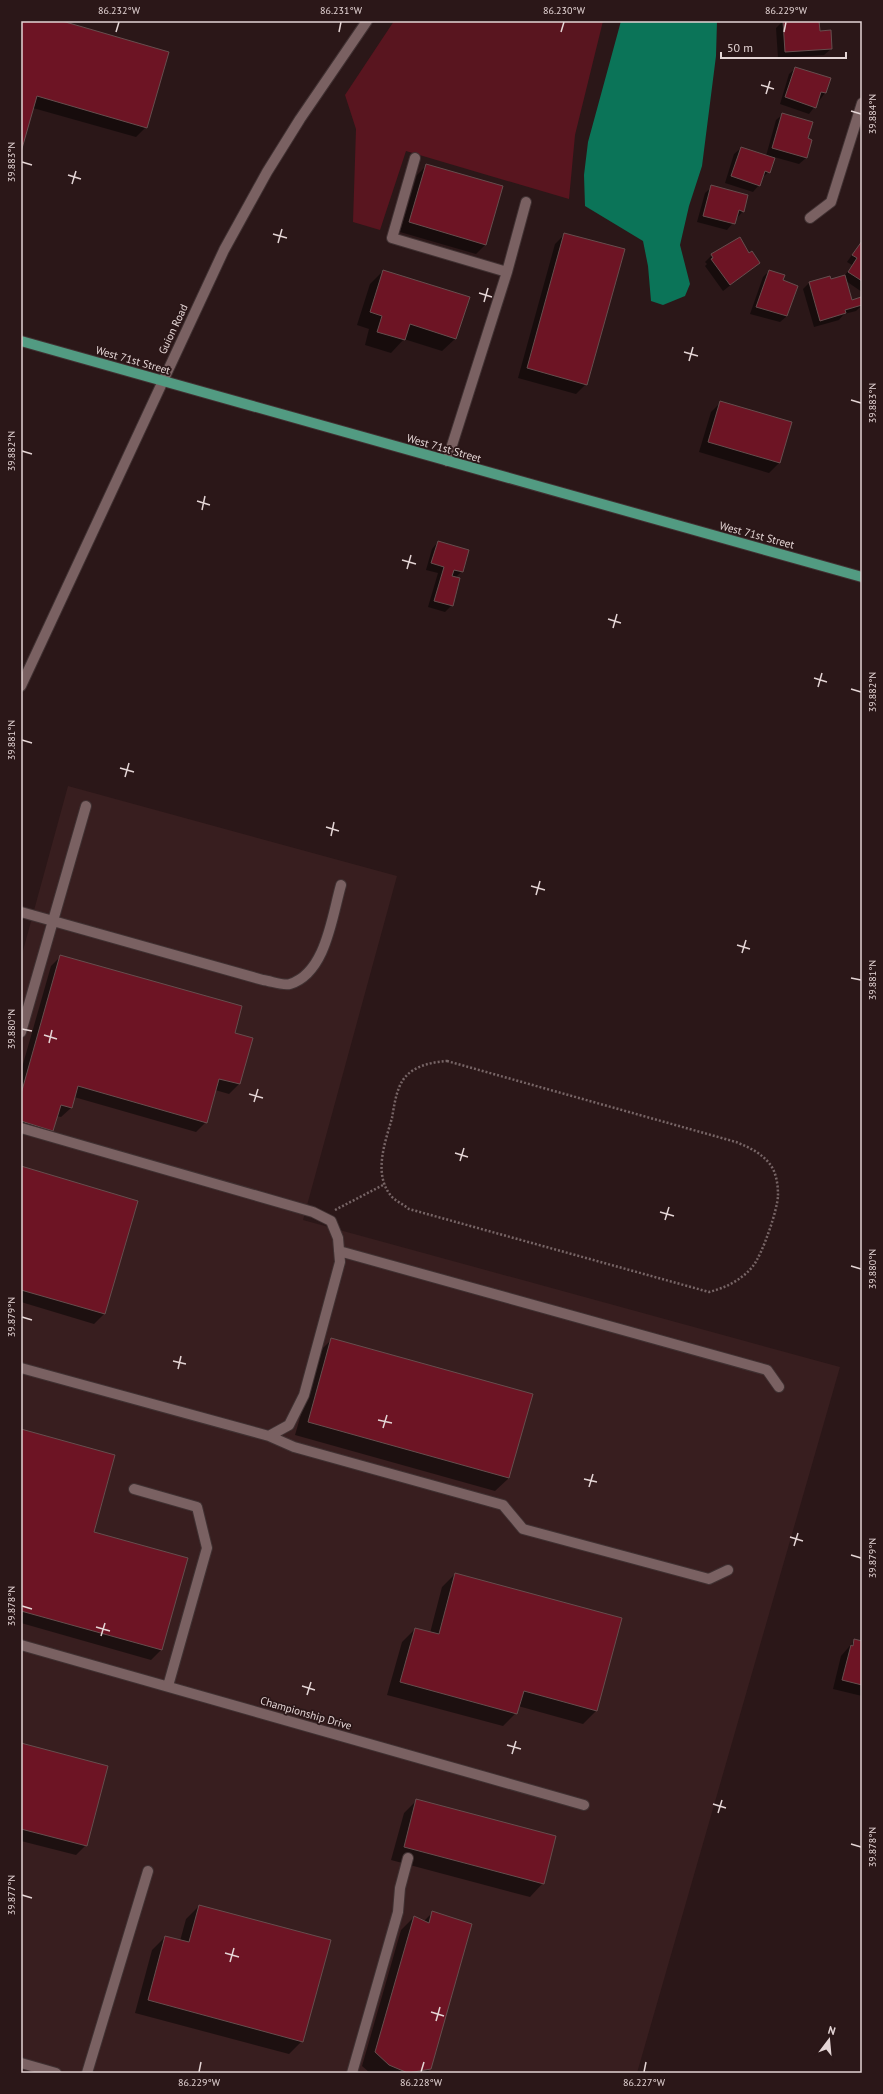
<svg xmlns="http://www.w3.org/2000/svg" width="883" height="2094" font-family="'PT Sans',sans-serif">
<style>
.built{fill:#381e1f}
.green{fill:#59151f}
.water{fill:#0b7458}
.shadow{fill:#0007}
.building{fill:#6d1424;stroke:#664e4e}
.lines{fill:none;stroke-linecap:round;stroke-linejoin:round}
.minor-casing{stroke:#403132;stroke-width:12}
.major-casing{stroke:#403132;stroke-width:12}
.path{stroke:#776566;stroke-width:2.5;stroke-dasharray:2 2;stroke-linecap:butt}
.minor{stroke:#7a6162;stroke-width:10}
.major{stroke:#529b82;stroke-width:10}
.ticks{fill:none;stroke:#e4d5d5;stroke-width:1.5}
.labels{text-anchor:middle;stroke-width:3.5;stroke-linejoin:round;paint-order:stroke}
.street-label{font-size:11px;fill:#e4d5d5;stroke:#2b1718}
.neatline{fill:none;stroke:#e4d5d5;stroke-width:1.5}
.ticks-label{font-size:10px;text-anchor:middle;fill:#e4d5d5}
</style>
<rect width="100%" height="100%" fill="#2b1718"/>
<path class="built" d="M68,786L397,876L303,1220L840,1367L637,2073H21V958Z"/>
<path class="green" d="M394,21H603L575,135L569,199L406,151L380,230L353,222L356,129L345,95Z"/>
<path class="water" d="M621,21H717L716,56L702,166L689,206L680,245L690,284L685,296L663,305L651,301L648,266L643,241L585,206L584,175L588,142Z"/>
<path class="shadow" d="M21,21H58L146,127L136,137L33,108L21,148Z
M783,21H818L819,32L831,49L824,55L778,58L776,28Z
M796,68L829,79L825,93L809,114L780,104L789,74Z
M783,114L807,139L811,140L806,158L799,164L774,157L769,172L761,178L759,185L753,192L725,183L734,154L741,148L766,156L776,120Z
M427,165L486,244L476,254L400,232L417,175Z
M712,187L743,211L727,230L697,222L705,193Z
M565,234L586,384L576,394L518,378L555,244Z
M862,241V292L846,281L852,301L860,299L862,305L856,311L844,314L839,320L814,327L803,289L809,283L830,281L844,277L852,265L847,262Z
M749,254L759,263L723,291L705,266L707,264L705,262L712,255Z
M383,271L456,338L442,351L404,339L391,353L365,345L369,329L357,325L370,284Z
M769,271L782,281L797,287L787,316L780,322L750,314L763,277Z
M721,402L790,423L779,463L769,473L699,452L711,412Z
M438,542L462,571L455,578L452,605L445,612L428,607L438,573L426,570L432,549Z
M61,956L233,1033L252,1039L239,1084L229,1094L215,1090L206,1122L196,1132L74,1097L71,1108L61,1117L56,1116L52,1130L43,1140L21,1134V1071L51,966Z
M21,1167L137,1201L104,1314L94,1324L21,1302Z
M332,1339L509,1478L495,1491L295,1435L319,1352Z
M21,1430L93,1533L161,1650L151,1660L21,1623Z
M455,1574L620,1619L596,1711L583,1724L518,1706L516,1713L503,1726L387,1695L402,1642L415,1629L430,1633L442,1587Z
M855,1640L862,1642V1696L833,1689L841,1656Z
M21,1744L86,1845L76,1855L21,1841Z
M417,1800L543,1883L530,1897L391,1860L404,1813Z
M199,1906L302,2041L289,2054L135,2013L152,1950L165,1937L180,1941L186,1919Z
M432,1913L430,2069L426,2073H370L362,2066L401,1930L414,1917L423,1922Z"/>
<path class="building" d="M21,21H62L169,52L147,128L37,96L21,152Z
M783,21H819L820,31L831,30L832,49L785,52Z
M795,67L831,78L826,93L821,92L816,108L785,97Z
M782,113L813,122L808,138L812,140L807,158L772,148Z
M741,147L775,158L770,173L765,171L760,186L731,176Z
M426,164L503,186L486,245L409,222Z
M711,185L748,195L744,212L739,210L735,224L703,216Z
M564,233L625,249L587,385L527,368Z
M740,237L749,253L752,251L760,263L730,285L711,259L713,258L711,254Z
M862,241V281L848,272L857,258L852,255Z
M383,270L470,297L456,339L410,324L405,340L377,332L382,316L370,312Z
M769,270L785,275L783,280L798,286L787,316L756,307Z
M845,275L852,300L861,297L862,305L845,310L846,313L820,321L809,282L830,276L831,279Z
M720,401L792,422L780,463L708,442Z
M438,541L469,550L463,572L454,570L452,576L460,578L453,606L434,601L444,567L431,563Z
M60,955L242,1006L235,1033L253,1038L240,1084L219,1079L207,1123L78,1086L72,1108L61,1105L53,1131L21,1121V1094Z
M21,1166L138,1201L105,1314L21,1290Z
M331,1338L533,1394L509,1478L308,1422Z
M21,1429L115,1455L94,1532L188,1558L162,1650L21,1611Z
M455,1573L622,1618L597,1711L524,1691L517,1714L400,1682L415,1628L439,1634Z
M854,1639L862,1641V1685L842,1680L851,1645L853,1646Z
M21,1743L108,1766L87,1846L21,1829Z
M416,1799L556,1836L544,1884L404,1847Z
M199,1905L331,1940L303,2042L148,2000L165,1936L189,1942Z
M432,1911L472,1924L431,2069L408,2073L389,2065L375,2052L414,1916L429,1923Z"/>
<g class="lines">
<g class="minor-casing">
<path id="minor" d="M415,158L392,238L507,272
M810,218L831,202L862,103
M447,461L507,272L526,202
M21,686L224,250L267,172L300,119L367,21
M21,912L263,980C271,981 283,986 290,984C326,973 332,916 341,885
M21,1032L86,806
M21,1128L313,1212L331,1221L338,1238L340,1262L304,1395L289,1425L269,1436L21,1368
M339,1251L767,1370L779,1387
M269,1436L294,1447L503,1505L523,1529L709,1579L728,1570
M134,1489L197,1507L207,1548L168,1686
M21,1645L584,1805
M21,2063L56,2073
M87,2073L148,1871
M352,2073L398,1912L400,1888L408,1858"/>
</g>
<g class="major-casing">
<path id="major" d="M21,341L862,577"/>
</g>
<path class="path" d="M447,1061L736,1142C748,1147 760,1152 769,1163C776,1171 778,1184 778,1195C778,1209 762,1255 753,1266C742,1280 725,1288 709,1292L409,1209C404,1205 398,1202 393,1198C372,1176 385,1143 392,1118C394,1107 396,1090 403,1080C412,1066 432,1062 447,1061Z
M335,1210L385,1184"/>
<use href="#minor" class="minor"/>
<use href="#major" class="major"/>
</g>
<path class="ticks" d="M116,32L119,22M339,32L341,22M561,32L564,22M784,32L786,22M761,85L774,89M766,94L770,81M851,111L861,114M22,162L32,165M68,175L81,179M72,184L76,171M273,234L287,238M278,243L282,229M479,293L492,297M484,302L488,288M684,352L698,356M689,361L693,347M851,400L861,403M22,451L32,454M197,501L210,505M202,510L205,496M402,560L416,564M407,569L411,555M608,619L621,623M613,628L617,614M814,678L827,682M818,687L822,673M851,689L861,692M22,740L32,743M120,768L134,772M125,777L129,763M326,827L339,831M331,836L334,822M531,886L545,890M536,895L540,881M737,945L750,949M742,953L746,940M851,978L861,980M22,1029L32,1031M44,1035L57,1039M49,1043L52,1030M249,1094L263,1098M254,1102L258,1089M455,1153L468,1157M460,1161L464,1148M660,1212L674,1216M665,1220L669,1207M851,1266L861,1269M22,1317L32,1320M173,1361L186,1364M178,1369L181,1356M378,1420L392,1423M383,1428L387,1415M584,1479L597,1482M589,1487L593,1474M790,1537L803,1541M794,1546L798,1533M851,1555L861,1558M22,1606L32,1609M96,1627L110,1631M101,1636L105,1623M302,1686L315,1690M307,1695L311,1682M507,1745L521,1749M512,1754L516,1741M713,1804L726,1808M718,1813L722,1800M851,1844L861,1847M22,1895L32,1898M225,1953L239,1957M230,1962L234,1948M431,2012L444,2016M436,2021L440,2007M199,2072L201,2062M421,2072L424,2062M644,2072L646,2062"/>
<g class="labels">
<g class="street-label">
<text transform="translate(173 329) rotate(-65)" y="4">Guion Road</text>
<text transform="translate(133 360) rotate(16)" y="4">West 71st Street</text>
<text transform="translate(444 448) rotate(16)" y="4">West 71st Street</text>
<text transform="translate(757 535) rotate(15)" y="4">West 71st Street</text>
<text transform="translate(306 1713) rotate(16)" y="4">Championship Drive</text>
</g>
</g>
<rect width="883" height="2094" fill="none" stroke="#2b1718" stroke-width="44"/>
<g transform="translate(829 2040) rotate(16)" stroke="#2b1718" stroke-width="3" paint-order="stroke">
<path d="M0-3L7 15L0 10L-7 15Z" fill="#e4d5d5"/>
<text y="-6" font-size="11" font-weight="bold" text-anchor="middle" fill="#e4d5d5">N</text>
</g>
<path d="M721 52v6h125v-6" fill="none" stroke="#e4d5d5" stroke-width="2"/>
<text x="727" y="52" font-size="12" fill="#e4d5d5" stroke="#2b1718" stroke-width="3" paint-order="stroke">50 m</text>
<rect x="22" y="22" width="839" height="2050" class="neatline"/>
<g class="ticks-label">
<text x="119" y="14">86.232°W</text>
<text x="341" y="14">86.231°W</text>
<text x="564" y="14">86.230°W</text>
<text x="786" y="14">86.229°W</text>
<text transform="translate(872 114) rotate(-90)" y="4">39.884°N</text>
<text transform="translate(11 162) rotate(-90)" y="4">39.883°N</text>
<text transform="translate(872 403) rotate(-90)" y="4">39.883°N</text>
<text transform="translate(11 451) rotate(-90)" y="4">39.882°N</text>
<text transform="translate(872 692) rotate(-90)" y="4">39.882°N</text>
<text transform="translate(11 740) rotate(-90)" y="4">39.881°N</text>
<text transform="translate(872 980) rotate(-90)" y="4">39.881°N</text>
<text transform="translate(11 1029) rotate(-90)" y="4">39.880°N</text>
<text transform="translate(872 1269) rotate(-90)" y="4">39.880°N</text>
<text transform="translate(11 1317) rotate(-90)" y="4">39.879°N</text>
<text transform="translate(872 1558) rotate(-90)" y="4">39.879°N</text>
<text transform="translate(11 1606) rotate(-90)" y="4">39.878°N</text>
<text transform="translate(872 1847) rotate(-90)" y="4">39.878°N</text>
<text transform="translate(11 1895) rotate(-90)" y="4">39.877°N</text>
<text x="199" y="2086">86.229°W</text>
<text x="421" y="2086">86.228°W</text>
<text x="644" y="2086">86.227°W</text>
</g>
</svg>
